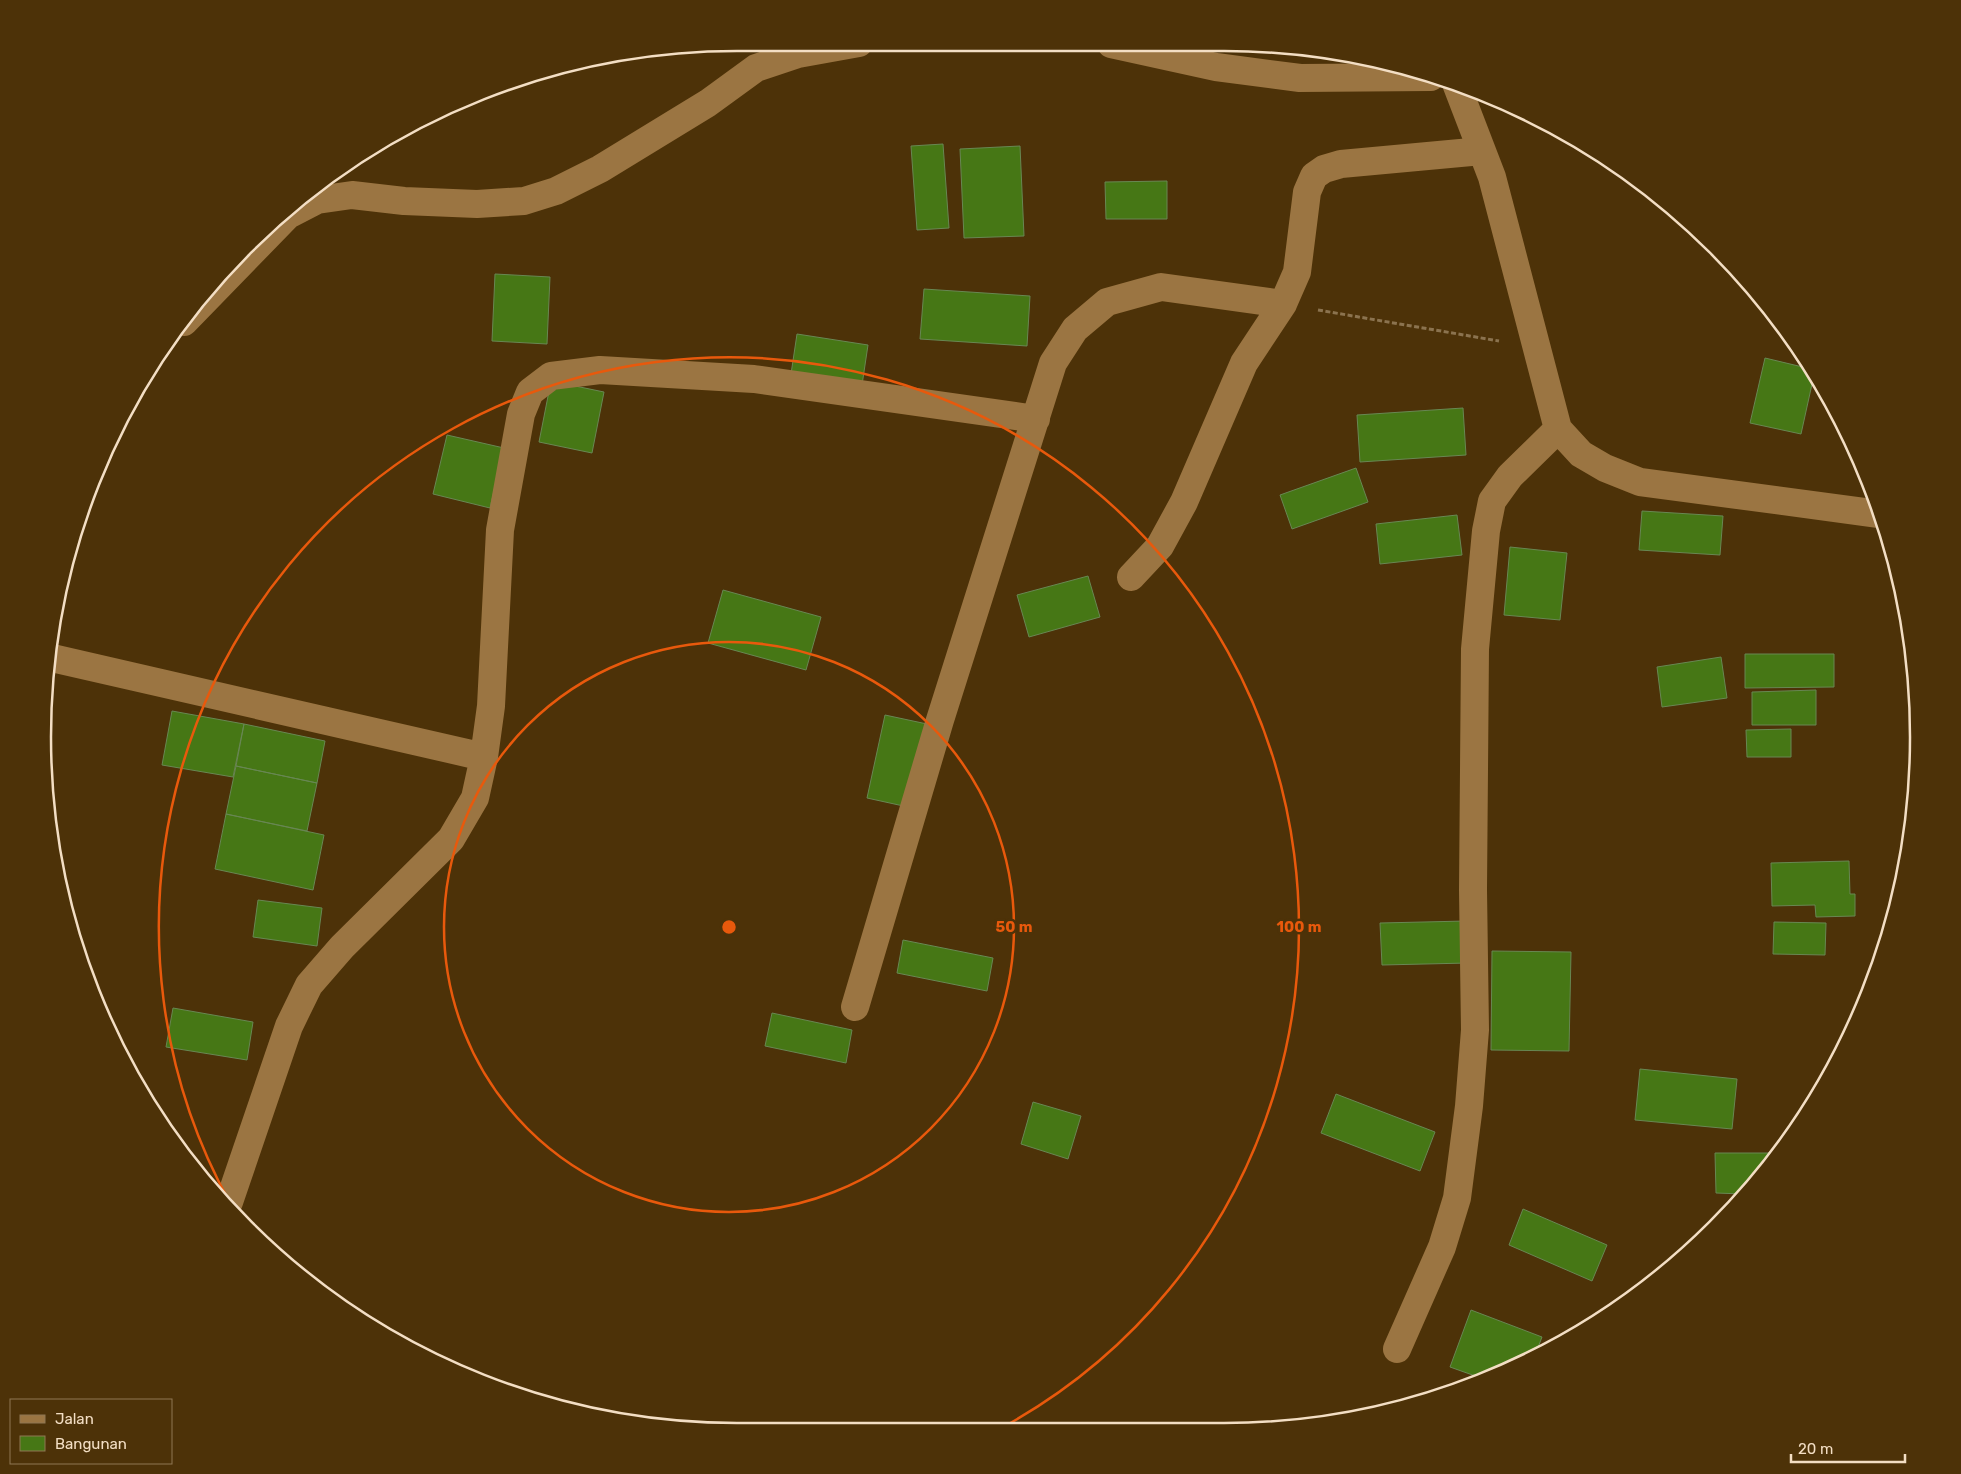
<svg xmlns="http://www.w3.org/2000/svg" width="1961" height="1474" font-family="Rubik,sans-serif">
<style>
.building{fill:#467715;stroke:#688753}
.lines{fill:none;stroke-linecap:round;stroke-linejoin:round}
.path{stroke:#8b734f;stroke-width:3;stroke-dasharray:5 2.5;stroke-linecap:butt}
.minor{stroke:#9b7542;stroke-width:28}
.ring{fill:none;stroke:#e8590c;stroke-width:2.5}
.rim{fill:none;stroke:#f3dec4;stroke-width:2.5}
.centre{fill:#e8590c;stroke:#4d3208;stroke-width:2.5}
.ring-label{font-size:15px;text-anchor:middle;font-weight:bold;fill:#e8590c;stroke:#4d3208;stroke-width:5;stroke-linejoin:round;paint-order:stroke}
</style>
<rect width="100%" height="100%" fill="#4d3208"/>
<path class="building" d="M943,144L949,228L917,230L911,146Z
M1020,146L1024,236L964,238L960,149Z
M1167,181V219H1106L1105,182Z
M495,274L550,277L547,344L492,341Z
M924,289L1030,296L1027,346L920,339Z
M797,334L868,345L862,385L791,374Z
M1765,358L1811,369L1814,375L1801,434L1750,423Z
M551,381L604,392L592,453L539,442Z
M1463,408L1466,455L1360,462L1357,415Z
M447,435L504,448L490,508L433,494Z
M1356,468L1368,502L1292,529L1280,495Z
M1642,511L1723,516L1720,555L1639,550Z
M1457,515L1462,555L1380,564L1376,524Z
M1510,547L1567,553L1560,620L1504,615Z
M1088,576L1100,617L1029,637L1017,595Z
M723,590L821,617L806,670L708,643Z
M1745,654H1834V687L1745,688Z
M1721,657L1727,698L1662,707L1657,667Z
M1816,690V725H1752V692Z
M172,711L244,724L233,777L162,765Z
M885,715L927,724L908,807L867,798Z
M244,724L325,741L317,783L236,766Z
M1791,729V757H1747L1746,730Z
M236,766L317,783L307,831L226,814Z
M226,814L324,835L313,890L215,869Z
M1849,861L1850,894H1855V916L1816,917L1815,905L1772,906L1771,863Z
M258,900L322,908L317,946L253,937Z
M1466,921L1468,963L1382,965L1380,923Z
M1774,922L1826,923L1825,955L1773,954Z
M903,940L993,958L987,991L897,973Z
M1492,951L1571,952L1569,1051L1491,1050Z
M173,1008L253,1022L247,1060L166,1047Z
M772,1013L852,1030L846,1063L765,1046Z
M1640,1069L1737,1079L1732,1129L1635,1120Z
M1336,1094L1435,1132L1420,1171L1321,1133Z
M1033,1102L1081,1116L1068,1159L1021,1144Z
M1715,1153H1777L1743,1194L1716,1193Z
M1523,1209L1607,1245L1592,1281L1509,1245Z
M1471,1310L1542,1337L1537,1350L1481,1378L1450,1367Z"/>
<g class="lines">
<path class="path" d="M1318,310L1499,341"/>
<path class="minor" d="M1111,44L1216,67L1300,78L1431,77
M1457,86L1492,177L1558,429L1581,454L1605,468L1640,482L1879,514
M184,322L288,215L317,200L352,195L404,201L477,204L524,201L556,191L600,169L708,103L756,68L798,54L859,43
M1131,577L1160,546L1184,502L1244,363L1283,304L1297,272L1307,192L1314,176L1324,169L1341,164L1482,151
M52,658L484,757
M855,1007L940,720L1053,363L1075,329L1107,302L1161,287L1283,304
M229,1202L289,1026L309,985L342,947L451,839L475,798L484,757L491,706L500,530L521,414L530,392L551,376L600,370L754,379L1036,419
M1397,1349L1442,1247L1457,1198L1469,1106L1475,1030L1473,890L1475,649L1486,531L1492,501L1510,476L1558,429"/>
</g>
<g class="ring">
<circle cx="729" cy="927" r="285"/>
<path d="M230 1203A570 570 0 1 1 1005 1426"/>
</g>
<path d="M0 0H1961V1474H0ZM737 51H1224A686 686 0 0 1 1910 737V737A686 686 0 0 1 1224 1423H737A686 686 0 0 1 51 737V737A686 686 0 0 1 737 51Z" fill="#4d3208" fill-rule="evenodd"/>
<path class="rim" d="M737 51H1224A686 686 0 0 1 1910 737V737A686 686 0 0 1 1224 1423H737A686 686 0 0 1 51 737V737A686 686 0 0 1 737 51Z"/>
<circle cx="729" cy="927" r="8" class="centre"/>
<g class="ring-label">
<text x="1014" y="932">50 m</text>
<text x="1299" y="932">100 m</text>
</g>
<rect x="10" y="1399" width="162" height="65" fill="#4d3208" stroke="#8f7753"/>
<rect x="20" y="1415" width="25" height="8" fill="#9b7542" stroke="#8f7753"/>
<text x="55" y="1424" font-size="15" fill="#f3dec4">Jalan</text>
<rect x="20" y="1436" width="25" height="15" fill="#467715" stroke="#8f7753"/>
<text x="55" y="1449" font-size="15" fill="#f3dec4">Bangunan</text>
<path d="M1791 1454v8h114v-8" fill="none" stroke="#f3dec4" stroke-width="2.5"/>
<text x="1798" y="1454" font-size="15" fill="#f3dec4" stroke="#4d3208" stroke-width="4" paint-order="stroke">20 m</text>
</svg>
